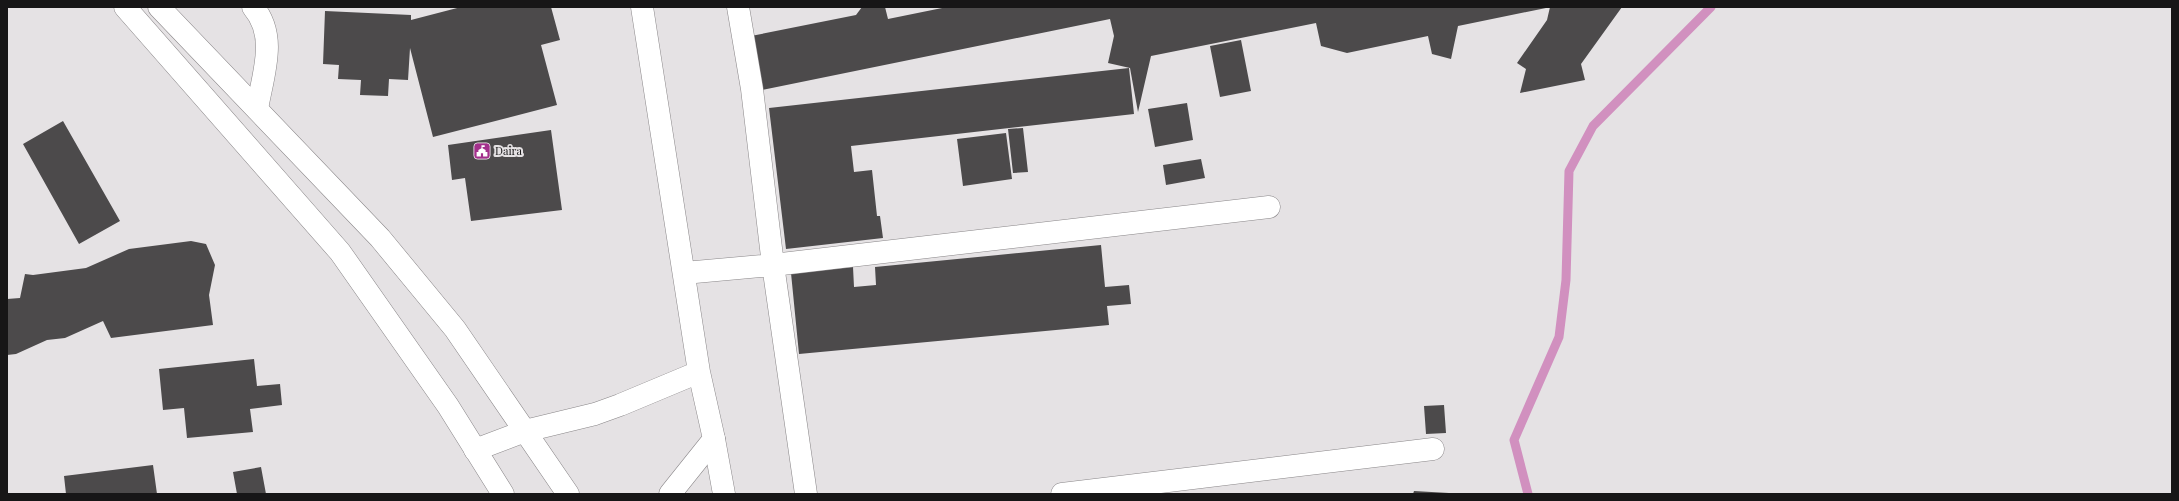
<svg xmlns="http://www.w3.org/2000/svg" width="2179" height="501" font-family="'Playfair Display',serif">
<style>
.lines{fill:none;stroke-linecap:round;stroke-linejoin:round}
.stream{stroke:#d190bf;stroke-width:9}
.building{fill:#4c4a4b}
.minor-casing{stroke:#898688;stroke-width:23}
.highway-casing{stroke:#898688;stroke-width:23}
.minor{stroke:#fff;stroke-width:22}
.highway{stroke:#fff;stroke-width:22}
.labels{text-anchor:middle;stroke-width:4;stroke-linejoin:round;paint-order:stroke}
.poi-label{font-size:11px;fill:#171617;stroke:#e5e2e4;text-anchor:start}
</style>
<rect width="100%" height="100%" fill="#e5e2e4"/>
<g class="lines">
<path class="stream" d="M1528,494L1514,440L1559,337L1566,280L1569,171L1593,126L1711,7"/>
</g>
<path class="building" d="M461,7H551L560,40L541,45L557,105L433,137L410,48L408,80L389,79L388,96L360,95L361,80L338,79L339,65L323,64L325,11L411,15V20Z
M862,7H885L888,19L947,7L1546,8L1458,26L1451,59L1432,54L1428,36L1347,53L1321,46L1316,23L1151,56L1138,112L1130,68L1108,63L1114,36L1110,19L762,90L751,36L856,15Z
M1550,7H1622L1581,64L1585,80L1520,93L1526,69L1517,63L1547,20Z
M1241,40L1251,91L1220,97L1210,46Z
M1129,68L1134,114L851,146L854,172L872,170L877,216H880L883,238L786,249L769,108Z
M1187,103L1193,140L1155,147L1148,109Z
M63,121L120,221L79,244L23,144Z
M1023,128L1028,172L1013,173L1008,129Z
M551,130L562,210L471,221L465,178L452,180L448,145Z
M1006,133L1012,179L963,186L957,139Z
M1201,159L1205,178L1166,185L1163,165Z
M191,241L206,244L215,265L209,295L213,325L111,338L103,321L65,338L47,340L16,354L7,355V299L20,298L25,274L33,275L86,268L129,249Z
M1101,245L1105,287L1129,285L1131,304L1107,306L1109,325L799,354L791,273L853,267L854,287L876,285L875,267Z
M254,359L257,386L280,384L282,405L250,409L253,432L187,438L184,408L163,410L159,369Z
M1444,405L1446,433L1426,434L1424,406Z
M153,465L157,494H66L64,476Z
M261,467L266,494H237L233,472Z
M1414,491L1449,493V494H1413Z"/>
<g class="lines">
<g class="minor-casing">
<path id="minor" d="M253,7C278,36 263,74 257,109
M642,7L699,372L714,439L670,494
M738,7L752,89L773,265L806,494
M684,273L773,265L1269,207
M475,450L525,431L595,414L620,405L699,372
M1062,494L1433,449"/>
</g>
<g class="highway-casing">
<path id="highway" d="M125,7L340,252L448,406L503,494
M159,7L380,238L455,329L568,494
M714,439L724,494"/>
</g>
<use href="#minor" class="minor"/>
<use href="#highway" class="highway"/>
</g>
<defs>
<g id="civic-square" transform="scale(0.9)"><rect x="-9" y="-9" width="18" height="18" rx="4" fill="#a3308c" stroke="#e5e2e4"/><path d="M-.6-6.5H3V-4.5H.6V-3L4-1V1h2V6H-6V1h2V-1L-.6-3ZM-1.2 2.5V6h2.4V2.5Z" fill="#fff"/></g>
</defs>
<g fill-rule="evenodd">
<use href="#civic-square" x="482" y="151"/>
</g>
<g class="labels">
<g class="poi-label">
<text x="495" y="155">Daira</text>
</g>
</g>
<rect width="2179" height="501" fill="none" stroke="#171617" stroke-width="16"/>
</svg>
